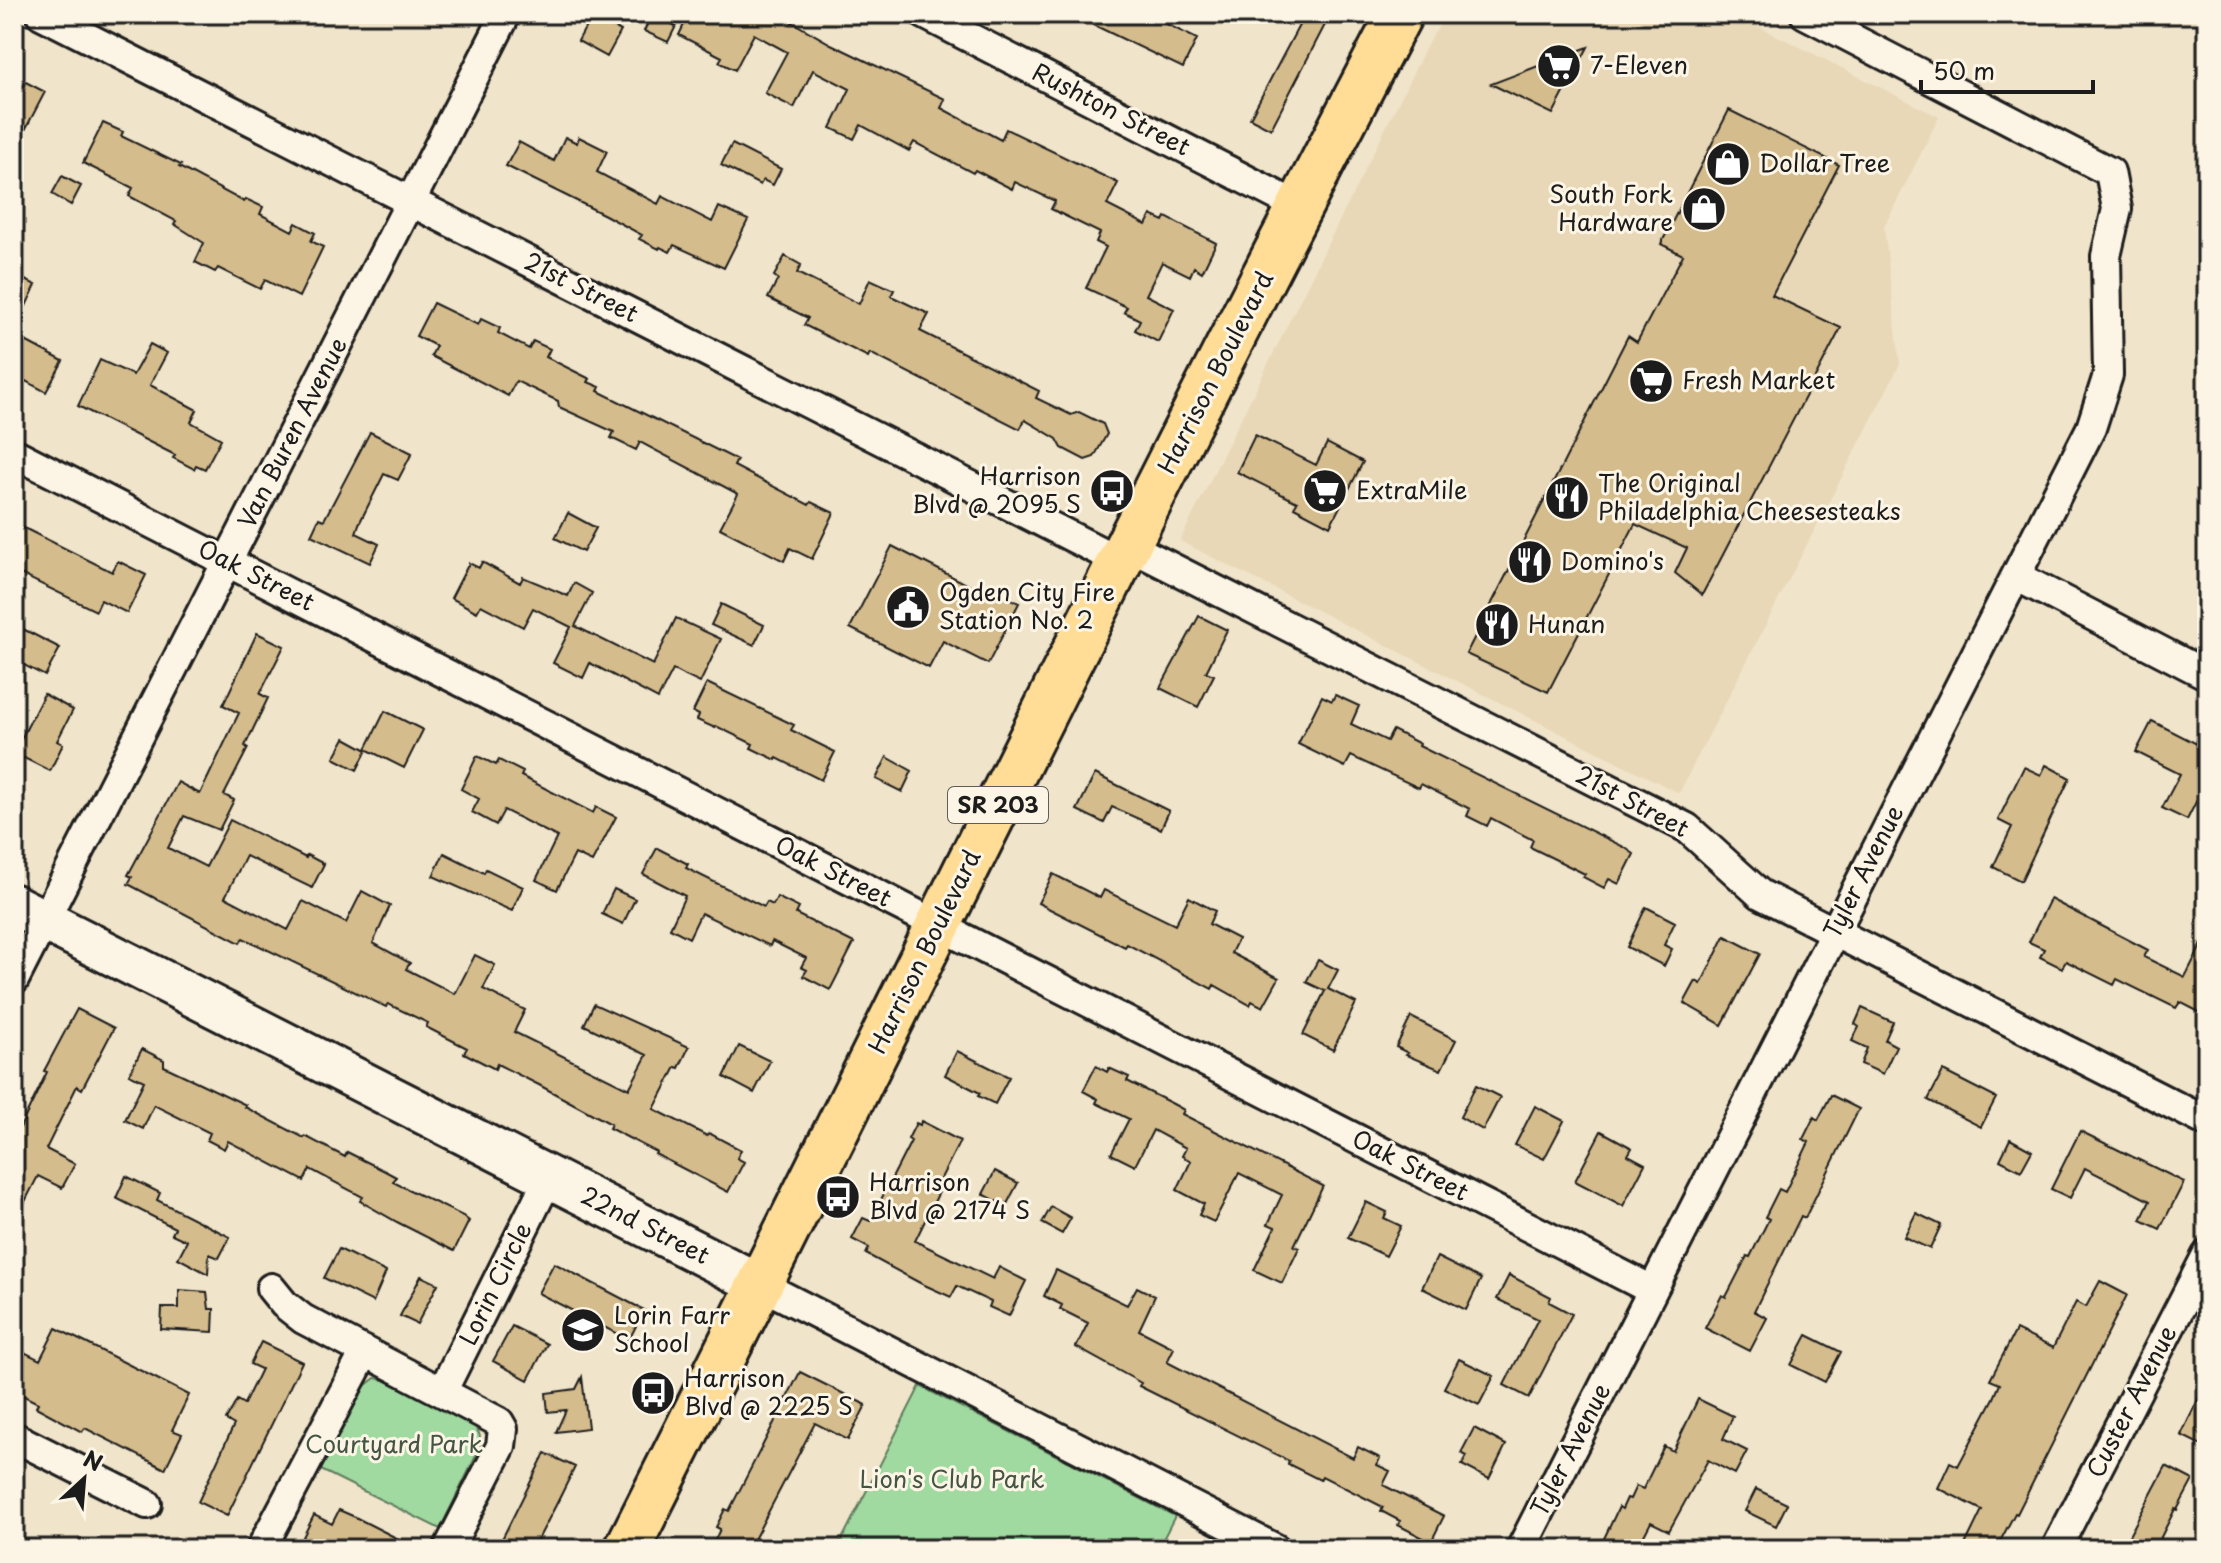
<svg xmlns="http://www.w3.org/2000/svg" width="2221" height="1563" font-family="'Playpen Sans',sans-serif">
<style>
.built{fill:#e8d8b7}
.green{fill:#a0daa0;stroke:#5e7b5e;stroke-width:2}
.building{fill:#d5bc8c;stroke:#1c1c1c;stroke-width:2}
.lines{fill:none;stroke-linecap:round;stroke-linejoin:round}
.street-casing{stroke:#1c1c1c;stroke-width:34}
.secondary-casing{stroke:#1c1c1c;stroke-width:46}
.primary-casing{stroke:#1c1c1c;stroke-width:50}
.street{stroke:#fcf5e5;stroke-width:28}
.secondary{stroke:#fcf5e5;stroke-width:40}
.primary{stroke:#ffdd96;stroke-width:44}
.labels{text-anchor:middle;stroke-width:6;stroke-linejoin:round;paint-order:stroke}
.shield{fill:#fcf5e5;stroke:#5f5d58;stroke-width:2}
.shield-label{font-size:22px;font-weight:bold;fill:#1c1c1c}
.poi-label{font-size:24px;fill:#1c1c1c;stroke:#fcf5e5;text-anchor:start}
.street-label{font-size:24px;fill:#1c1c1c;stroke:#fcf5e5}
.park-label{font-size:24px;fill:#454;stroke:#fcf5e5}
</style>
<rect width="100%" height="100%" fill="#f0e4ca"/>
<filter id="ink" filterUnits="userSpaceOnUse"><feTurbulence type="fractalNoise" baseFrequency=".0125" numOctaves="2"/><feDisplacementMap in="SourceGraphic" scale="16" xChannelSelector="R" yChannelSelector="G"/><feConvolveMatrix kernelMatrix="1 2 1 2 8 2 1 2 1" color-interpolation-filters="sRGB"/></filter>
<g filter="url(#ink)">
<path class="built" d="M1447,14H1734L1939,117L1884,227L1900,364L1679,793L1180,541L1427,45Z"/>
<path class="green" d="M375,1378L385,1380L473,1424C480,1432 482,1439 479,1450L440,1529L319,1469L362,1388Z
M920,1386L1175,1516L1158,1549H837Z"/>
<path class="building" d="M652,14L676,26L668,42L644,31Z
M689,14H778L831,44L945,99L941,108L1001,140L1006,129L1118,183L1107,205L1146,225L1151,215L1164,221L1166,217L1216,243L1202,272L1194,267L1190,276L1162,262L1146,295L1174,309L1158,342L1135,330L1140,320L1124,312L1127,307L1086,288L1106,247L1096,242L1100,233L1051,209L1055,201L1015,182L1012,189L975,170L973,173L914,142L909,151L861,125L854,139L831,128L850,89L813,70L794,108L765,93L787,52L754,34L735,70L719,62L722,57L679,35Z
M1071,14H1146L1197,39L1183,68Z
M1305,14H1314L1327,21L1271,129L1250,118Z
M592,15L621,31L607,57L578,41Z
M1588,47L1553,114L1491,84Z
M14,76L45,92L14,151Z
M1729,110L1839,165L1772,295L1841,328L1702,595L1675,573L1687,548L1635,524L1548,692L1466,654L1628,336L1637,342L1683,255L1661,244Z
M103,123L123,132L121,136L181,165L179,167L244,202L246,199L263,207L260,214L292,231L296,223L315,233L311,241L323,247L299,297L265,280L260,289L218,268L215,272L195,262L204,243L174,224L176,221L129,196L133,188L83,163Z
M565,137L577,143L579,137L607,151L597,172L658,204L662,196L712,222L719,207L748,220L724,268L674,245L670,252L660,247L659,249L639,239L642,235L605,215L506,166L519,142L554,161Z
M732,144L781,169L773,185L763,180L760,185L721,165Z
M62,176L81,186L71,205L52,194Z
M785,256L801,265L797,273L859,304L870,279L894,290L891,296L929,314L920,331L1039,391L1036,398L1071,415L1079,412L1103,424L1107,434L1094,457L1085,460L1062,448L1057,439L1025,420L1020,429L870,353L868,357L804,325L808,318L768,298L778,279L774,276Z
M14,275L36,285L14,331Z
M433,303L478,325L481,319L500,328L498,333L529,349L533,341L550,349L546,357L590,379L588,382L600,387L598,391L737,460L734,466L809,505L811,502L834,513L812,559L790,548L784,561L720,528L738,494L640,442L636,450L611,438L614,432L559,407L558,401L516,381L508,396L431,356L436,346L416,336Z
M14,335L63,361L46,392L14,375Z
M150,344L167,353L150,385L197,410L191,422L221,439L205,469L196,465L194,469L173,458L175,455L78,406L100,360L133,375Z
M370,432L412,453L398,480L384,474L359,524L356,533L379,544L370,563L311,535L319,518L324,520Z
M1255,435L1316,465L1327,443L1363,462L1330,526L1294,507L1297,502L1237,472Z
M568,513L596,528L583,552L555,538Z
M14,523L112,572L118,561L146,575L127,613L101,600L96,611L14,571Z
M892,546L986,594L989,588L1019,603L988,664L943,641L929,668L850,628Z
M482,562L520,583L523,577L568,596L574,583L592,593L575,626L653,665L676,618L721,639L700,683L673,670L658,699L590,663L583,678L553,663L571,627L533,608L523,627L481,605L477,612L451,598L469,563L479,568Z
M721,604L764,625L754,645L711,625Z
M1199,616L1227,630L1206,672L1214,675L1198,707L1160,688Z
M23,629L60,648L45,676L14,660V646Z
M257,633L284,646L260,694L268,698L245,746L248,748L224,795L234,800L219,830L184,816L168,848L206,867L230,820L306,858L307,855L324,864L312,888L246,856L225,897L288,930L303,901L346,923L362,891L390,906L373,943L410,963L406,969L455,994L475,955L495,965L483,989L525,1010L514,1032L629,1089L647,1055L584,1025L594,1004L689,1047L679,1068L676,1067L654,1109L707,1136L709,1133L741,1150L737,1158L744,1162L728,1192L655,1154L656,1152L609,1128L611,1124L539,1085L497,1064L495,1069L464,1053L467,1048L426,1027L428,1023L388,1004L386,1007L243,938L240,943L128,884L132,877L128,875L178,782L200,794L239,713L223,705Z
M707,683L794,725L791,730L835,752L821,780L777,758L776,760L751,748L753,744L716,726L715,728L697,720L699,715L693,712Z
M44,694L73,710L57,741L63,744L50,771L14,753Z
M1335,695L1359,706L1351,724L1387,741L1393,730L1420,744L1419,746L1624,847L1634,854L1619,884L1609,879L1604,888L1583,877L1585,874L1530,847L1533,840L1491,818L1487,826L1467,816L1470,809L1421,784L1419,788L1351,756L1345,767L1298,744L1322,696L1332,701Z
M385,711L423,730L404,768L366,749Z
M2152,721L2207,749V798L2200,794L2187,820L2162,808L2180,774L2136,752Z
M345,738L367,750L357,770L334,758Z
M477,756L496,765L499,760L523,772L521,776L593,813L596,807L616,817L592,862L575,854L557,890L536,880L557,837L504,810L496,825L472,812L479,799L461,789Z
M887,757L912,771L902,792L876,779Z
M2046,765L2070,778L2021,881L1993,867L2012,827L1998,820L2024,767L2041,775Z
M1095,774L1169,811L1161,829L1112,807L1104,823L1077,810Z
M657,848L688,864L686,868L764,907L767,902L773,905L777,897L799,908L796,914L854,943L830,990L803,976L807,970L801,967L806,958L772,941L770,946L701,913L689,938L670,928L685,896L643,874Z
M444,853L484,873L486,869L523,887L512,911L433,876Z
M1053,874L1100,898L1104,890L1175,925L1189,897L1215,911L1209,924L1238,939L1231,953L1279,978L1263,1007L1252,1001L1250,1005L1214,985L1212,989L1127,944L1125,947L1038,903Z
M614,889L635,899L623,924L602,914Z
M2050,899L2148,950L2144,957L2185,977L2207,934V1016L2180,1002L2176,1008L2117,979L2114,985L2066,961L2062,968L2040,957L2044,949L2029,942Z
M1646,907L1675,922L1664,945L1672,949L1664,966L1627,947Z
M1725,936L1760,954L1722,1025L1684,1003L1696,981L1701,984Z
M1318,960L1338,970L1328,989L1356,1003L1333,1050L1303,1035L1325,991L1306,982Z
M1862,1008L1893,1022L1885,1040L1896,1046L1883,1074L1861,1064L1867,1048L1852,1041L1859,1027L1855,1024Z
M77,1009L114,1028L82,1089L77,1086L46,1149L75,1164L62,1188L38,1176L14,1223V1140L47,1072L44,1071Z
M1411,1017L1456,1040L1441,1070L1406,1055L1408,1053L1396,1047Z
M739,1046L770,1061L754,1093L724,1077Z
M142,1049L164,1060V1066L246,1105L245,1107L304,1138L305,1136L345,1157L347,1152L385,1171L396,1177L393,1182L463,1216L469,1221L454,1251L397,1222L360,1201L363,1197L310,1169L304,1181L228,1141L224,1149L207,1140L210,1133L154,1105L143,1129L125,1120L144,1081L129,1074Z
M957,1051L1009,1077L995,1104L978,1096L980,1093L945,1075Z
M1096,1066L1107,1072L1109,1068L1129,1077L1127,1081L1173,1104L1184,1110L1182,1114L1323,1186L1294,1246L1299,1248L1282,1283L1254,1270L1275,1227L1268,1224L1282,1195L1239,1173L1214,1222L1199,1215L1204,1204L1177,1190L1191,1161L1182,1156L1186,1148L1153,1130L1135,1166L1111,1154L1129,1119L1096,1103L1098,1099L1083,1091Z
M1943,1071L1996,1098L1981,1127L1928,1100Z
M1476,1085L1500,1097L1483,1130L1460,1117Z
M1831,1095L1859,1109L1805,1218L1801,1216L1754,1311L1767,1318L1750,1351L1705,1328L1722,1295L1726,1297L1747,1256L1750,1257L1769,1219L1765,1217L1779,1189L1785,1192L1809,1142L1803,1139L1814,1117L1818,1120Z
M1535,1106L1564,1121L1544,1159L1515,1145Z
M921,1121L960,1141L936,1188L940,1190L915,1241L993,1279L999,1267L1026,1281L1009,1316L989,1307L991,1302L957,1286L951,1297L920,1283L866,1254L869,1248L852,1239L863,1218L870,1221L911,1141L908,1139L916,1123L920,1125Z
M1601,1131L1632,1148L1628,1155L1645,1164L1623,1206L1575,1181Z
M2080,1131L2184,1182L2160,1229L2141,1220L2150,1201L2085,1168L2070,1198L2051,1189Z
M2010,1139L2032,1151L2021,1171L2000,1160Z
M995,1171L1018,1183L1006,1206L983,1194Z
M126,1176L160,1193L157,1200L230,1237L219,1258L209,1254L208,1274L178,1258L187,1241L172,1234L175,1228L116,1198Z
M1366,1202L1387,1212L1384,1218L1401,1226L1386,1256L1348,1238Z
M1051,1207L1071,1218L1062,1234L1042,1223Z
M1916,1213L1941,1225L1930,1249L1904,1237Z
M339,1249L386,1272L373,1302L324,1278Z
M1437,1257L1481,1279L1466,1310L1422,1288Z
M554,1263L644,1310L629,1340L538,1293Z
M1056,1270L1127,1305L1137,1287L1155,1296L1139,1330L1174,1348L1167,1362L1353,1458L1358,1447L1380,1458L1377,1465L1390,1471L1383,1485L1444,1516L1431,1542L1398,1525L1400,1521L1381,1511L1383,1507L1322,1476L1320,1480L1288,1464L1289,1461L1139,1386L1141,1383L1076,1347L1088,1323L1060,1309L1062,1305L1044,1296Z
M1509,1275L1551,1297L1549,1302L1572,1314L1529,1398L1504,1385L1538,1319L1497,1299Z
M421,1276L438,1284L417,1324L400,1316Z
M2100,1281L2127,1295L2017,1514L2015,1513L1996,1549H1963L1982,1510L1938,1488L1950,1462L1958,1466L1994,1398L2000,1384L1990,1380L2016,1330L2053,1348L2076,1302L2086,1307Z
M179,1290L207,1292L209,1309H214L213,1332L161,1329L162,1308H179Z
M512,1326L547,1344L528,1380L493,1361Z
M56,1328L189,1395L172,1430L182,1434L165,1469L85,1428L82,1432L36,1407L38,1403L14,1391V1347L40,1360Z
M1807,1335L1841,1352L1825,1382L1791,1365Z
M261,1342L302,1362L227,1516L198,1502L234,1425L226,1420L237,1400L244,1404L261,1369L250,1364Z
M1459,1359L1494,1376L1479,1405L1444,1388Z
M800,1372L866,1405L848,1440L815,1423L749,1549H711L720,1529L716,1527L725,1509L729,1511Z
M582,1377L588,1428L556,1432L566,1410L548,1412L546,1393L576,1389Z
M2207,1381V1448L2181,1435Z
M1698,1399L1733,1416L1723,1439L1747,1451L1735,1474L1708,1460L1669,1531L1651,1522L1637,1549H1599L1619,1507L1622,1509L1627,1498L1630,1499L1636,1486L1643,1489L1664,1446L1673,1451Z
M1474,1428L1506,1445L1489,1479L1462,1465L1467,1456L1461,1453Z
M545,1453L575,1467L556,1505L533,1549H497Z
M2166,1466L2193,1480L2177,1510L2175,1509L2155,1549H2122Z
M1756,1489L1787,1504L1776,1526L1745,1511Z
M339,1510L355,1517L418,1549H307L310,1543L302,1539L314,1515L332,1524Z"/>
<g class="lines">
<g class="street-casing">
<path id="street" d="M41,14L1121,562
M924,14L1299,207
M14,453L1652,1290
M1129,546L1687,828L1760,894L2207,1122
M2016,576L2207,675
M14,980L506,14
M761,1285L1276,1549
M271,1288L284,1304L303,1319L499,1422L503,1429L501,1446L448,1549
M442,1392L549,1177
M14,1437L147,1504
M261,1549L365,1352
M1521,1549L2091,428L2108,375L2106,256L2117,209L2110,172L1805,14
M2056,1549L2207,1255"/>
</g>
<g class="secondary-casing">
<path id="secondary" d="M14,905L761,1285"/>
</g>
<g class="primary-casing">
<path id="primary" d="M627,1549C886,1038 1133,521 1400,14"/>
</g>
<use href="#street" class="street"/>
<use href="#secondary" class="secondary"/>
<use href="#primary" class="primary"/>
</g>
</g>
<defs>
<g id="supermarket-disc" transform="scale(2.3)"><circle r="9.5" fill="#1c1c1c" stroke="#fcf5e5"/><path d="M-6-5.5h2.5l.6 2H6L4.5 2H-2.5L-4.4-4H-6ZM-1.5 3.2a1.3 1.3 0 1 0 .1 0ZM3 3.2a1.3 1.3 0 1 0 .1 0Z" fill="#fff"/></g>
<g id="shop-disc" transform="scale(2.3)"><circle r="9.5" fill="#1c1c1c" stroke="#fcf5e5"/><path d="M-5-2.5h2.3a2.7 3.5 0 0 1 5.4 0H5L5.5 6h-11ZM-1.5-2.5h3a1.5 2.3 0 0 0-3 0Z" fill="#fff"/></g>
<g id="bus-disc" transform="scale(2.3)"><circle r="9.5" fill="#1c1c1c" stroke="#fcf5e5"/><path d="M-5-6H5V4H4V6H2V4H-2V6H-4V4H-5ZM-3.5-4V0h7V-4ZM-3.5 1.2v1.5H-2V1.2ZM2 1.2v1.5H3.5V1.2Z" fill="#fff"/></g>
<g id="restaurant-disc" transform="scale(2.3)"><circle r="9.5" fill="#1c1c1c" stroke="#fcf5e5"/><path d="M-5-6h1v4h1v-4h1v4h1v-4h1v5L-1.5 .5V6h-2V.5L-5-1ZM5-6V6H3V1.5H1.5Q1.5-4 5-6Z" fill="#fff"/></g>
<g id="civic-disc" transform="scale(2.3)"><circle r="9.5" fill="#1c1c1c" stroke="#fcf5e5"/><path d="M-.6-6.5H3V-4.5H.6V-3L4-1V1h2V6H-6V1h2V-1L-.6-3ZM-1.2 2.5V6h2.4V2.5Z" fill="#fff"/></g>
<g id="school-disc" transform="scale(2.3)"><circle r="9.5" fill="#1c1c1c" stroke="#fcf5e5"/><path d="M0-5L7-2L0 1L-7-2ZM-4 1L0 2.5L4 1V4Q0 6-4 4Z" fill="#fff"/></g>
</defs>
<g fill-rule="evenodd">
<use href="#supermarket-disc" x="1559" y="66"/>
<use href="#shop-disc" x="1728" y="164"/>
<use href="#shop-disc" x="1704" y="209"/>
<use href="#supermarket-disc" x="1651" y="381"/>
<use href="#bus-disc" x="1112" y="491"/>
<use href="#supermarket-disc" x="1325" y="491"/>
<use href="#restaurant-disc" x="1567" y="498"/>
<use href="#restaurant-disc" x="1530" y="562"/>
<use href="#civic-disc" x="908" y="607"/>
<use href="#restaurant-disc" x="1497" y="625"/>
<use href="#bus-disc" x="838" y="1197"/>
<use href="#school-disc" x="583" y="1330"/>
<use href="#bus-disc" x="653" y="1393"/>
</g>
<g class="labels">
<rect class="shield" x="948" y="787" width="100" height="36" rx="6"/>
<g class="shield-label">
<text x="998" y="813">SR 203</text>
</g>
<g class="poi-label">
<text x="1590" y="74">7-Eleven</text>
<text x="1759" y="172">Dollar Tree</text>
<text x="1673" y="203" text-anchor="end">South Fork<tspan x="1673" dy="28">Hardware</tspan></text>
<text x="1682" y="389">Fresh Market</text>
<text x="1081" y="485" text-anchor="end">Harrison<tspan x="1081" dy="28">Blvd @ 2095 S</tspan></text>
<text x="1598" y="492">The Original<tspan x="1598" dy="28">Philadelphia Cheesesteaks</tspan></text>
<text x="1356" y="499">ExtraMile</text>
<text x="1561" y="570">Domino's</text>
<text x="939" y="601">Ogden City Fire<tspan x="939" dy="28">Station No. 2</tspan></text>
<text x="1528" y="633">Hunan</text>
<text x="869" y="1191">Harrison<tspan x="869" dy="28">Blvd @ 2174 S</tspan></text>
<text x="614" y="1324">Lorin Farr<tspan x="614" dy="28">School</tspan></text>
<text x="684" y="1387">Harrison<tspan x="684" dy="28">Blvd @ 2225 S</tspan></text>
</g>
<g class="street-label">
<text transform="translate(1111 110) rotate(27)" y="8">Rushton Street</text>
<text transform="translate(581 288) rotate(27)" y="8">21st Street</text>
<text transform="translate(1216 373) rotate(-63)" y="8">Harrison Boulevard</text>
<text transform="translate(293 433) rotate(-63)" y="8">Van Buren Avenue</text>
<text transform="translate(256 576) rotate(27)" y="8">Oak Street</text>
<text transform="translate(1632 802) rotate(28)" y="8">21st Street</text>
<text transform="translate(833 872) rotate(27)" y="8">Oak Street</text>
<text transform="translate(1864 872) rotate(-63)" y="8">Tyler Avenue</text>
<text transform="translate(925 952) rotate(-64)" y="8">Harrison Boulevard</text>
<text transform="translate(1410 1166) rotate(27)" y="8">Oak Street</text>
<text transform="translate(645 1226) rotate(27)" y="8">22nd Street</text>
<text transform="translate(496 1284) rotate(-64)" y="8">Lorin Circle</text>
<text transform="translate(2132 1402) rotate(-63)" y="8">Custer Avenue</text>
<text transform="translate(1571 1450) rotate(-63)" y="8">Tyler Avenue</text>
</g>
<g class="park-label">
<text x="394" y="1453">Courtyard Park</text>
<text x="952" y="1488">Lion's Club Park</text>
</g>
</g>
<rect width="2221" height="1563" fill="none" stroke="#fcf5e5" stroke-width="48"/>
<rect x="24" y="24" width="2173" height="1515" fill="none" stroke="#1c1c1c" stroke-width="3" filter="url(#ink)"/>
<g transform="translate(84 1479) rotate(26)" stroke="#fcf5e5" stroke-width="6" paint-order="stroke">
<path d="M0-6L14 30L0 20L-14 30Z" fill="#1c1c1c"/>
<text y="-12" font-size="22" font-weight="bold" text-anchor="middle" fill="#1c1c1c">N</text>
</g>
<path d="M1921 80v12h172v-12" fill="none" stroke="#1c1c1c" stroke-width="4"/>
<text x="1933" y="80" font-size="24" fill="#1c1c1c" stroke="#fcf5e5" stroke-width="6" paint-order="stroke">50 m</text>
</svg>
